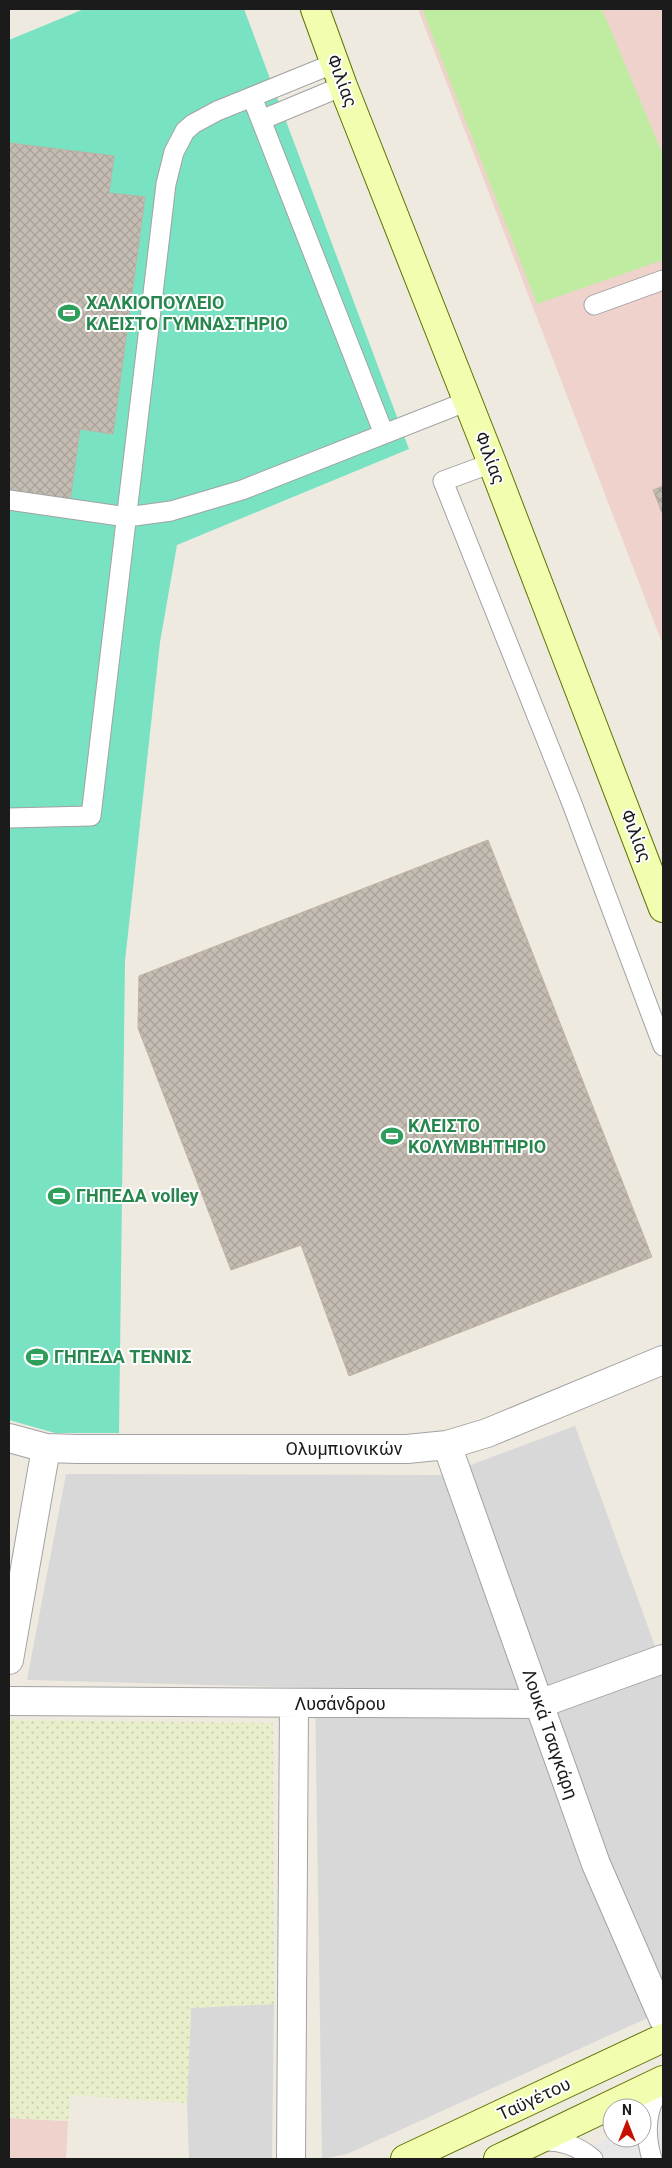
<svg xmlns="http://www.w3.org/2000/svg" width="672" height="2168" font-family="Roboto,sans-serif">
<style>
.residential{fill:#d9d8d8}
.commercial{fill:#f0d2cd}
.farmland{fill:url(#farmland-dots)}
.grass{fill:#c0eca2}
.pitch{fill:#78e2c2}
.parking{fill:#e7e7e7}
.building{fill:url(#building-cross-hatch);stroke:#c0b1a2}
.lines{fill:none;stroke-linecap:round;stroke-linejoin:round}
.lane-casing{stroke:#a2a2a2;stroke-width:21}
.street-casing{stroke:#a2a2a2;stroke-width:30}
.secondary-casing{stroke:#5e7400;stroke-width:30}
.lane{stroke:#fff;stroke-width:19}
.street{stroke:#fff;stroke-width:28}
.secondary{stroke:#f2fdaf;stroke-width:28}
.labels{text-anchor:middle;stroke-width:4;stroke-linejoin:round;paint-order:stroke}
.street-label{font-size:18px;fill:#1b1b1b;stroke:#fff}
.leisure-label{font-size:18px;font-weight:bold;fill:#27864d;stroke:#fff;text-anchor:start}
</style>
<defs>
<pattern id="farmland-dots" width="8" height="8" patternUnits="userSpaceOnUse" patternTransform="scale(1.25)"><rect width="8" height="8" fill="#e8eec9"/><path d="M2 2h.1M6 6h.1" fill="none" stroke="#c6ccac" stroke-width="1.8" stroke-linecap="round"/></pattern>
<pattern id="building-cross-hatch" width="8" height="8" patternUnits="userSpaceOnUse" patternTransform="scale(1.25)"><rect width="8" height="8" fill="#c5bdb3"/><path d="M0 0l8 8M0 8l8-8" fill="none" stroke="#a9a299"/></pattern>
</defs>
<rect width="100%" height="100%" fill="#eeeae0"/>
<path class="residential" d="M575,1426L663,1668V2011L347,2154L322,2159L315,1688L27,1680L66,1474L444,1475Z
M274,2004L272,2159H189L187,2103L191,2008Z"/>
<path class="commercial" d="M418,9H663V645Z
M9,2118L68,2121L66,2159H9Z"/>
<path class="farmland" d="M9,1720L273,1723L274,2004L191,2008L187,2103L71,2095L68,2121L9,2118Z"/>
<path class="grass" d="M422,9H602L663,155V260L537,304Z"/>
<path class="pitch" d="M84,9H244L409,449L177,545L160,642L125,961L119,1433H55L9,1420V40Z"/>
<path class="parking" d="M663,2110V2159H563L612,2137L642,2138V2121Z"/>
<path class="building" d="M9,143L114,156L109,193L145,197L113,434L80,429L70,501L9,493Z
M663,486V515L653,490Z
M488,840L652,1257L349,1376L301,1245L231,1270L138,1028L139,976Z"/>
<g class="lines">
<g class="lane-casing">
<path id="lane" d="M252,97L384,434
M261,120L343,86
M594,305L663,280
M492,463L443,481L571,801L663,1046
M9,500L127,517L171,511L242,490L468,401
M9,818L91,816L166,184L174,152L185,131L193,124L217,111L335,63
M538,2142C558,2138 578,2146 593,2159
M652,2159C645,2137 644,2105 663,2088"/>
</g>
<g class="street-casing">
<path id="street" d="M9,1438L46,1448L78,1449H407L447,1445L487,1433L663,1360
M447,1445L596,1864L663,2018
M9,1660L46,1448
M9,1701L539,1704L663,1659
M291,2159L294,1704"/>
</g>
<g class="secondary-casing">
<path id="secondary" d="M315,9L343,86L492,463L663,908
M405,2159L663,2038
M498,2159L663,2080"/>
</g>
<use href="#lane" class="lane"/>
<use href="#street" class="street"/>
<use href="#secondary" class="secondary"/>
</g>
<defs>
<g id="stadium-bare" transform="scale(1.725)"><path d="M0-5a6.5 5 0 1 0 0 10a6.5 5 0 1 0 0-10ZM-3.5-1.8h7v3.6h-7Z" fill="#2e9e5b" stroke="#fff" stroke-width="2.5" paint-order="stroke"/></g>
</defs>
<g fill-rule="evenodd">
<use href="#stadium-bare" x="69" y="313"/>
<use href="#stadium-bare" x="392" y="1136"/>
<use href="#stadium-bare" x="59" y="1196"/>
<use href="#stadium-bare" x="37" y="1357"/>
</g>
<g class="labels">
<g class="street-label">
<text transform="translate(342 81) rotate(69)" y="6">Φιλίας</text>
<text transform="translate(490 458) rotate(69)" y="6">Φιλίας</text>
<text transform="translate(636 836) rotate(69)" y="6">Φιλίας</text>
<text x="344" y="1455">Ολυμπιονικών</text>
<text x="340" y="1710">Λυσάνδρου</text>
<text transform="translate(550 1734) rotate(71)" y="6">Λουκά Τσαγκάρη</text>
<text transform="translate(534 2099) rotate(-25)" y="6">Ταϋγέτου</text>
</g>
<g class="leisure-label">
<text x="86" y="309">ΧΑΛΚΙΟΠΟΥΛΕΙΟ<tspan x="86" dy="21">ΚΛΕΙΣΤΟ ΓΥΜΝΑΣΤΗΡΙΟ</tspan></text>
<text x="408" y="1132">ΚΛΕΙΣΤΟ<tspan x="408" dy="21">ΚΟΛΥΜΒΗΤΗΡΙΟ</tspan></text>
<text x="76" y="1202">ΓΗΠΕΔΑ volley</text>
<text x="54" y="1363">ΓΗΠΕΔΑ ΤΕΝΝΙΣ</text>
</g>
</g>
<rect width="672" height="2168" fill="none" stroke="#1b1b1b" stroke-width="20"/>
<g transform="translate(627 2123)"><circle r="24" fill="#ffffff" stroke="#a4a4a4"/>
<path d="M0-4L9 19L0 12L-9 19Z" fill="#c61100"/>
<text y="-8" font-size="14" font-weight="bold" text-anchor="middle" fill="#1b1b1b">N</text>
</g>
</svg>
